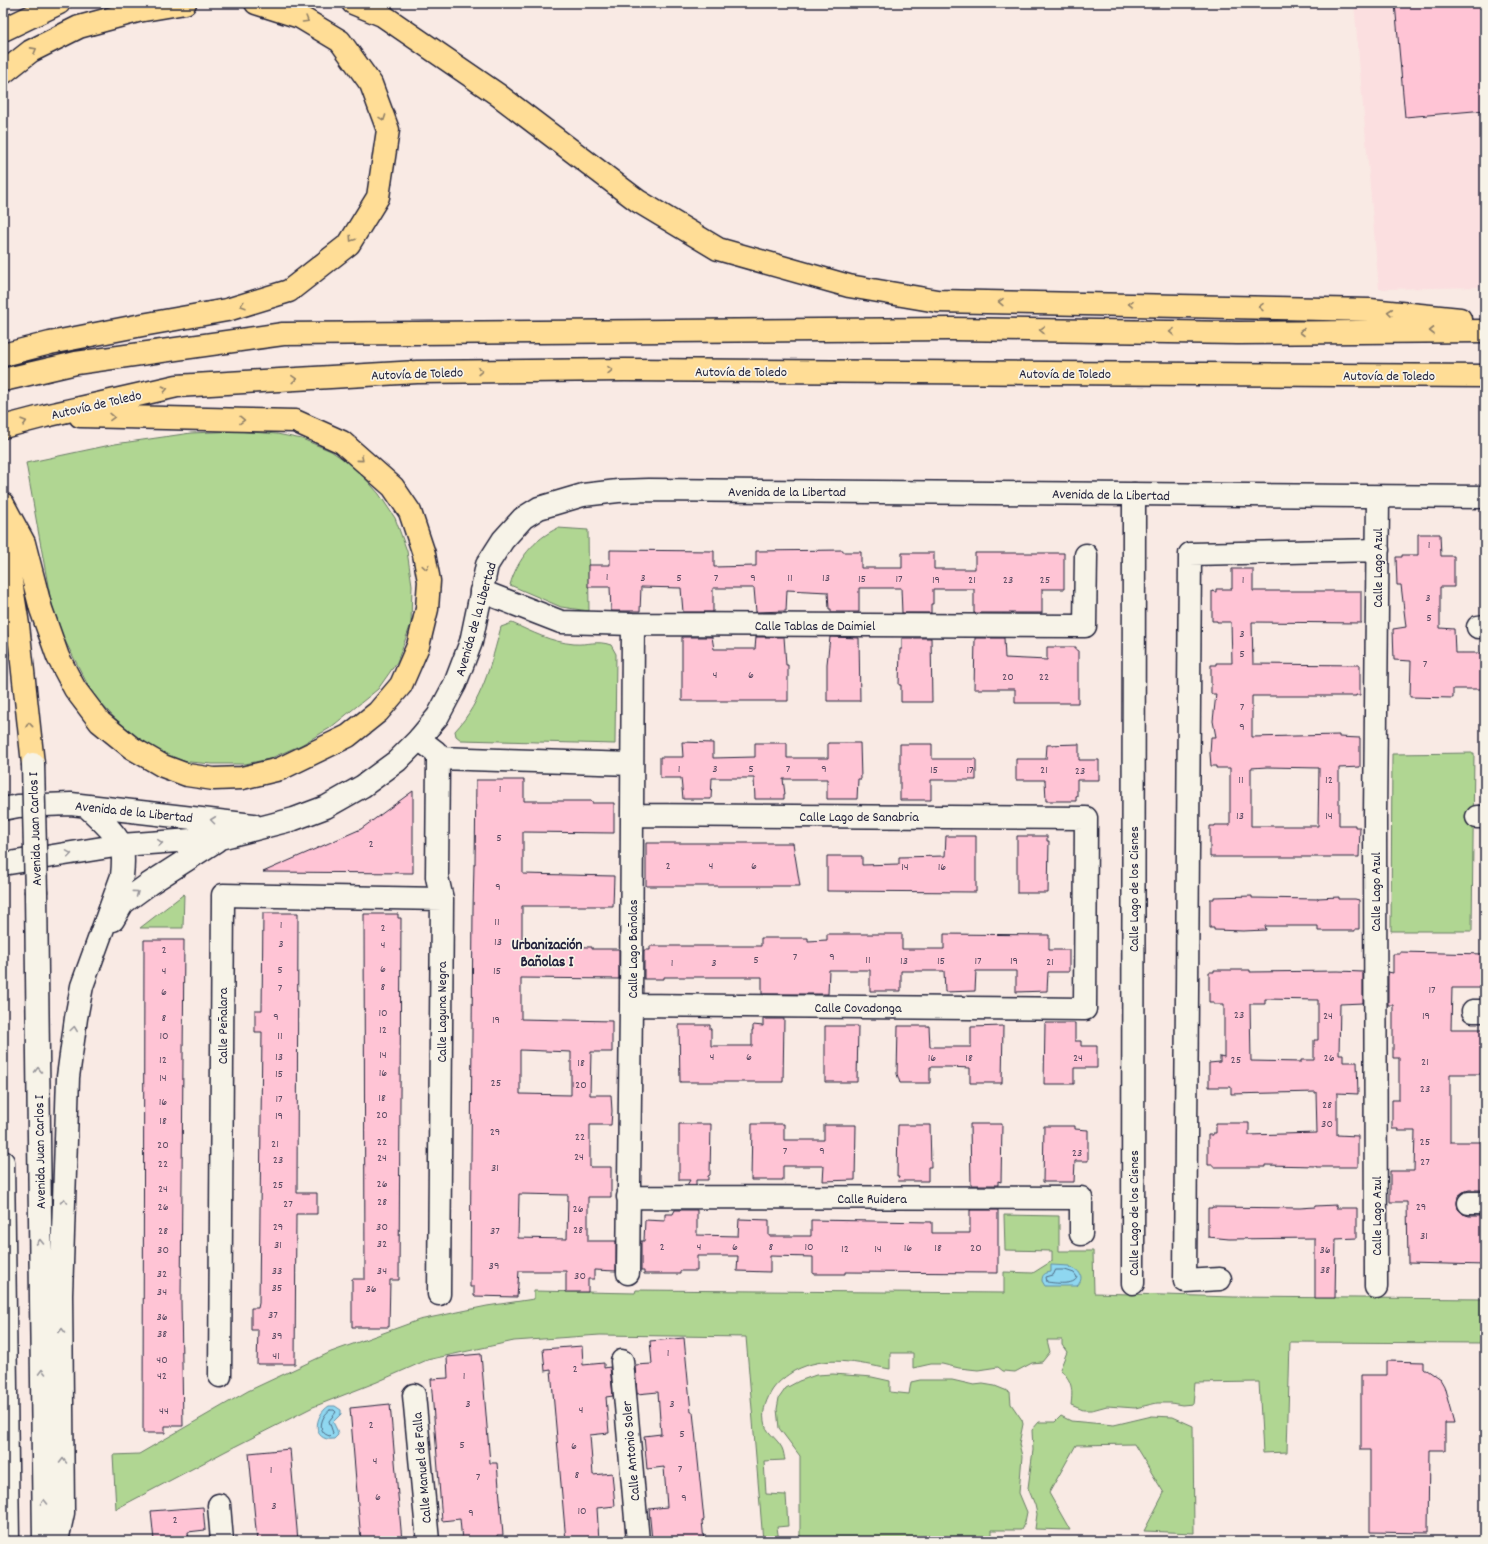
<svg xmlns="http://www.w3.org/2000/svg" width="1488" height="1544" font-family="Dekko,sans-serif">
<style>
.built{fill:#fbdfe0}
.green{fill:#b0d692;stroke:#697c66}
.water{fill:#8fd7f0;stroke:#638fa8}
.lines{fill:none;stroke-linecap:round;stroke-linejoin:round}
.shore{stroke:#4e6a83;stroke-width:1}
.building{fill:#ffc4d5;stroke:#22223b;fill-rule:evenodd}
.street-casing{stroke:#22223b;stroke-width:25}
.secondary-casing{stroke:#22223b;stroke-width:25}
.highway-casing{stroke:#22223b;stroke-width:25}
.street{stroke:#f7f3e8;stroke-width:22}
.secondary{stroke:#f7f3e8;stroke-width:22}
.highway{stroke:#ffdd96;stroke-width:22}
.secondary-bridge-casing{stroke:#22223b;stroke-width:25;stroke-linecap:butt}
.secondary-bridge{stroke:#f7f3e8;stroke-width:22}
.oneway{stroke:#908068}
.oneway2{stroke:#97959a}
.labels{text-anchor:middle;stroke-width:3.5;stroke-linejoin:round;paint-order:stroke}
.number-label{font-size:12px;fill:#594a62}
.street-label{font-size:14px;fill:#22223b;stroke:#f7f3e8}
.neighbourhood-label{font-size:15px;font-weight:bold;fill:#22223b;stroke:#f7f3e8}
</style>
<rect width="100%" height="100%" fill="#f9eae4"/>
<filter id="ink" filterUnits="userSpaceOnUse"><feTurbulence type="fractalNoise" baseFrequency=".025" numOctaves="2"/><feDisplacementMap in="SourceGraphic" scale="8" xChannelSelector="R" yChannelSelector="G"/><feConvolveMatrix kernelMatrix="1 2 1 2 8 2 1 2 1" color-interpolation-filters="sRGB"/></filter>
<g filter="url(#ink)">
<path class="built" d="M1354,3H1485V287L1379,289Z"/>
<path class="green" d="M237,431L277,434L302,439L331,451L356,468L379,494L395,518L407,551L412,585L411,624L397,662L378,689L330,728L301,745L269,759L245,764H212L179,761L148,746L124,728L93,695L62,635L51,602L26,463L115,444L191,433Z
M558,528L588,530L589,611L561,607L510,585C517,560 534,539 558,528Z
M512,623C532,632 551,642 574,644C588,645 597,640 611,645L616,654L615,744L461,740L456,736L455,731C482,702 491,664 501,627Z
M1474,753L1472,931H1391L1392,754Z
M184,894L183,928H140Z
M1004,1215L1059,1216V1251H1093L1094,1293L1234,1297L1485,1299V1343L1290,1342L1287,1452L1263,1453L1259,1382L1195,1383L1193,1404L1182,1405L1171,1403H1157L1135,1408L1107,1406L1092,1410H1083L1071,1405C1073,1388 1072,1381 1060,1369L1067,1352L1062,1345V1340H1047L1050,1352L1042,1362L1032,1363L1015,1372L1003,1371L998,1367L978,1370L959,1368L942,1364H931L913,1368V1353H890V1369C857,1363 826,1354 794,1371C786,1376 779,1381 773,1389C767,1398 762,1410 764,1421C765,1432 777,1438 782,1448C784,1452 784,1457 785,1460L764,1461L766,1494L786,1495L788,1526L777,1527L779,1541H763L746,1337L600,1335L514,1341L427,1360L377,1382L313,1407L226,1451L116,1509L113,1455L139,1454L248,1391L331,1352L419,1320L487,1306L534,1299V1291L635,1293L636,1290L1004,1293V1272L1033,1273L1052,1261V1251L1005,1250Z
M833,1374L872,1377L890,1381V1392L909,1394L911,1382L920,1380H952L974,1385L983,1384L995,1386L1010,1392L1011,1404L1022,1420L1023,1424L1019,1444L1022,1456L1019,1493L1027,1512L1025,1522L1021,1530H992V1541L800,1540V1456L779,1428L777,1409L779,1398L786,1388L799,1381L816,1375Z
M1061,1416L1071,1421L1114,1425L1152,1416L1173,1417L1193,1426L1194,1533L1144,1531L1164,1493L1134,1444L1076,1445L1049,1493L1070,1530L1035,1529L1037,1514L1035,1505L1028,1488L1033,1450L1032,1430L1039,1422H1055Z"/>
<path class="water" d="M1051,1265L1069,1266L1070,1268C1080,1269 1085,1278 1077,1286H1045L1042,1281C1042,1274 1045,1273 1051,1272Z
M329,1406H335L341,1410V1414L333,1422L337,1430L338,1435L334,1439C311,1442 314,1415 329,1406Z"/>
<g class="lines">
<path class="shore" d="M1056,1270H1065L1074,1273L1077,1277C1075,1286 1054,1283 1047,1282L1046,1277L1053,1275Z
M330,1410H334L336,1412L329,1421L333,1433L330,1436C316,1433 321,1416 330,1410Z"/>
</g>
<path class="building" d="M1395,3H1485V110L1405,117Z
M1418,534H1440L1441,556H1454V587H1440V628L1454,629L1455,653H1485V689H1453V698L1410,697L1411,661L1394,660L1393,629L1406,627L1401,585H1397L1396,557H1402V555H1418Z
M610,550L714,551V567L756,566V551L843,550V552H861V568H902V553H934V569H975V553H1064V589H1042V613H974V589H933V604H931V613H902L901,588H859V612H831V609H829L828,592L787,590L786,611L756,612L754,588H713V612H683L681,588L641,587L640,611H611L610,587H588V565H610Z
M1232,569H1253V591H1361V623L1252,622L1253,664L1360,665V695H1356V696H1252V737L1339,735V737L1360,738V767L1339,768V825H1355V827H1360L1359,857H1210V826H1215V825H1230V768H1216V766H1211L1210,753L1211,737H1216L1213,721L1216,694H1211V665H1216V663H1232L1231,622H1217V621H1212V591L1216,592V589H1232ZM1267,767L1319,768L1318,826H1251V768Z
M682,637H712L714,649H755L756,637H784L786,665H788V701H682Z
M830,637L859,638L860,701H827V664Z
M902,638H931L932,702H901V685H899L900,649H902Z
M975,638H1004L1005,658L1047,660V647H1076V650H1078V703H1015V689H974Z
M682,742L713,743V758L755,757V743H787V758H828V743H860L861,779H858L857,799H827V779H783L785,794H784V799H755L754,778H712L711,799H683L681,778H660V757H683Z
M900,744H932V759H976V780H931V800H900Z
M1079,744V760H1099V780H1077V796H1076V801H1046L1045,780H1016V759H1046L1047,745Z
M476,780H524V801H592V803H614V833L523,832V874L614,876L613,906H522V946L592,947V949H619V979L521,978V1019L612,1021V1052H591L590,1095H611L612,1111L611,1125H590V1167H611V1197H588V1241H616V1271L594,1270V1279H588V1292H566V1271H519L517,1297L474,1296V1287H470L473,909L474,864H475ZM520,1050L571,1052V1095L520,1094ZM519,1194L568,1195L567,1239L518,1238Z
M413,791V873L263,872L361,829Z
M946,836H976V892L827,891V856H862V865L899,864V857L945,856Z
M1017,836H1047V841H1049L1048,893H1017Z
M646,843H793L800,886H646Z
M1252,896V898L1318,899V898L1339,897V899H1355L1359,900V929H1355V931H1318V926H1265L1266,930L1243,931L1214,930V928H1210V899H1214V897Z
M263,913H298L297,1193H317V1214H296L295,1364H257L258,1330H251V1308H258L259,1303L262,1032H255V1010H262Z
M364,914H398V918H401L399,1280H390L389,1327H352V1279H365Z
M827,934H902V949H944V934L1049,935V950H1069V972H1048L1047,991L1016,992V971H976L975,991L945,992L944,971H901V991H870V970H829L828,994H762V977H664V979H644V950H650V946H761V938H808V941L827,940Z
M144,940H184L181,1301L183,1426H165V1433H143Z
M1400,952L1485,954V988H1452L1451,1029H1485V1074H1450V1142H1485L1484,1190H1469L1463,1192L1458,1196L1457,1203L1458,1209L1463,1214L1469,1216H1485V1265L1408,1263L1407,1202H1390V1171H1414L1415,1131H1398V1129H1392V1100H1399V1058H1393V1005H1388V972L1393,973V954H1400Z
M1214,970H1250V972L1338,971L1363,972V1003L1340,1004L1339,1054H1343V1062H1357L1358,1094L1337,1093V1135L1358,1136V1167H1316V1166L1265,1165V1167H1213V1165H1208V1135H1213V1133H1216V1123H1249V1135L1317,1133L1316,1092L1231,1094V1087H1209V1063L1220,1062V1056L1224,1057V1004H1214V1002H1209V972H1214ZM1265,999L1318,1000V1040H1314V1060H1301V1062L1251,1061L1250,1004H1265Z
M763,1019H784L783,1082H680L679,1025H710V1029H711V1046H752V1030H753V1025L763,1026Z
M1045,1023H1075V1041H1081V1046H1097V1068H1074V1084H1044Z
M825,1026H858L857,1082H825Z
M898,1026H929L930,1047H971V1027L1003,1026L1002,1083H970V1068L950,1067H930V1083H900L897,1074Z
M679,1124H711L710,1175L708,1176V1180H696V1185H687L690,1180H679Z
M752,1124H784V1140H824V1125H856L855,1180L823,1181L824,1166H783V1180H751Z
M970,1124H1002L1001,1182L998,1181V1185H971Z
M898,1125H930L931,1167H928V1181H898L899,1176H897Z
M1044,1126H1075V1129L1088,1130V1161H1075L1074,1182H1043Z
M1336,1205V1208H1357V1238L1336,1239L1335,1298H1315V1238L1229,1239L1208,1237V1208H1212V1207L1300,1208L1315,1207V1206Z
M675,1210H697V1235L738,1236L739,1219L769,1220V1236H811V1220L932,1222V1233H970V1210H998V1273L845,1272V1274H813V1257L770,1256V1272L737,1271L738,1256H697V1271H680V1274H644V1271H641V1241H644L645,1220L665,1221V1214H673Z
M684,1338L691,1412H693L695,1431L704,1520L702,1521L704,1541H671L670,1538L652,1540L649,1509L667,1507L664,1467L647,1469L644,1436L661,1434L658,1392L637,1394L635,1365L652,1364L650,1341Z
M582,1346L583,1365L604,1363V1368L610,1367L613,1396L606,1397L609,1433L590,1435L593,1475L612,1473L615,1506L597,1508L599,1541H566L551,1370L545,1371L543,1349Z
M481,1354L490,1463H497L503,1535H497V1541H462L460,1519L442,1521L431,1379L448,1378L447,1357Z
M1387,1361L1424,1362V1368L1440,1379L1444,1386L1454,1423H1445V1450H1429L1428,1533L1370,1532V1450H1361V1375H1387Z
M390,1404L402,1541H361L350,1408Z
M290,1449L298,1541H257L249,1453Z
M203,1507L205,1530L188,1532L189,1541H154L151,1511Z"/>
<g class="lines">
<g class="street-casing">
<path id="street" d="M481,591L561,622L633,624L1085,626L1086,555
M1478,627L1485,626
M419,739L436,752L438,758L437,877L442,899L439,1294
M438,758L632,764
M1477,817H1485
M631,1005L1085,1009L1086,818L632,815
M1473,1011H1485
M628,1197L1081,1198V1234
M1469,1203H1485
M628,1273L631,1005L633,624
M1220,1279L1185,1281L1190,554L1378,550
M1133,1283L1134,494
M1376,1287L1375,818L1378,497
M622,1361L638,1541
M220,1376L223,895L442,899
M414,1395L428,1541
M219,1505L222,1541"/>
</g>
<g class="secondary-casing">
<path id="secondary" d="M3,809L18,806L71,804L253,825
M3,864L121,845L220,838L294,819L326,807L363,786L397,761L419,739L438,716L455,684L471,642L487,565L503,540L523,518L539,508L583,495L618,491L649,490L1485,497
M36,893L44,1541
M113,920L123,903L149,884L216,841
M3,1162L8,1541
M57,1541L63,1513L61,1295L68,1077L76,1018L82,986L122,876C123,867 124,854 121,845C115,832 97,816 86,806"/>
</g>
<g class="highway-casing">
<path id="highway" d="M353,3L382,15L497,94L638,201L718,249L849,286L937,301L1370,310L1460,319
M3,30L59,3
M3,73L31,51L79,27L138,11L185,3
M3,355L50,343L142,325L227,310L289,291L349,244L378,197L388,130L371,84L340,41L300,17L256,3
M3,380L76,363L283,334L951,329L1238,333L1485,331
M3,427L45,416L177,386L417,372L625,370L1485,376
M3,504L24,543L41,609L58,657L75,689L100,722L132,748L163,766L187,775L214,779L242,778L280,769L348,736L378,712L401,685L418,646L427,609L429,581L424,554L410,512L393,487L342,442L295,421L80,416
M3,531L18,625L33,764"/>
</g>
<use href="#street" class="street"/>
<use href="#secondary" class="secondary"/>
<use href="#highway" class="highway"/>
<g class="secondary-bridge-casing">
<path id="secondary-bridge" d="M33,764L36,893"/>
</g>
<use href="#secondary-bridge" class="secondary-bridge"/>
</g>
<defs><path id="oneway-chevron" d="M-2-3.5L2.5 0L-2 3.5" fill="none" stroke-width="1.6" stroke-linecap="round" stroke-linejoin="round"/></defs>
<g class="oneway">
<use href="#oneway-chevron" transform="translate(306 20) rotate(31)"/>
<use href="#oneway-chevron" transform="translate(34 50) rotate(-29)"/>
<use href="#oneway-chevron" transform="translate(383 118) rotate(70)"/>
<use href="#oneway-chevron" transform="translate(352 239) rotate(124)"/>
<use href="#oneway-chevron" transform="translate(1001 302) rotate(-179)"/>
<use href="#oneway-chevron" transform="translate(1131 304) rotate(-179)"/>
<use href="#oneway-chevron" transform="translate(243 305) rotate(162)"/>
<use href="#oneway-chevron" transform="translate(1261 307) rotate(-179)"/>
<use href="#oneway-chevron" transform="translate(1390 312) rotate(-174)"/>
<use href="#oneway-chevron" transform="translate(1042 330) rotate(-179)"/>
<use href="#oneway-chevron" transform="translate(1432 331) rotate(180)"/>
<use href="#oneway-chevron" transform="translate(1172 332) rotate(-179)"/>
<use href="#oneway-chevron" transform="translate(1302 332) rotate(180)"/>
<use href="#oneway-chevron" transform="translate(610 370) rotate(-1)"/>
<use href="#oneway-chevron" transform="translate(480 371) rotate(-1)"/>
<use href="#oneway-chevron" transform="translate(294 379) rotate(-3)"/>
<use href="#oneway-chevron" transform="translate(165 389) rotate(-12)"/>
<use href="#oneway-chevron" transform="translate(112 417) rotate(1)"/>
<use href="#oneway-chevron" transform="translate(242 420) rotate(1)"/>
<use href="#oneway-chevron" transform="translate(24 422) rotate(-16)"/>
<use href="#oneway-chevron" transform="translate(361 459) rotate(41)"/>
<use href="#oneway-chevron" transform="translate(426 567) rotate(81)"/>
<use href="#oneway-chevron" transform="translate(29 725) rotate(-96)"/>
</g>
<g class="oneway2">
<use href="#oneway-chevron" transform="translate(213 820) rotate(-173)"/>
<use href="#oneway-chevron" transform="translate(160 843) rotate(-4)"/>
<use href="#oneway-chevron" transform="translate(69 854) rotate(-9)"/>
<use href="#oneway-chevron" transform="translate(136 893) rotate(-37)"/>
<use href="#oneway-chevron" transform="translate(74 1029) rotate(-82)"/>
<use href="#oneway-chevron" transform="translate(38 1070) rotate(-91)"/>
<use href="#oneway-chevron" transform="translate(64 1201) rotate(-88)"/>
<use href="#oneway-chevron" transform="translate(40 1242) rotate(-91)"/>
<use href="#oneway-chevron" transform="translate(62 1331) rotate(-90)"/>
<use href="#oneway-chevron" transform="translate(42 1372) rotate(-91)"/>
<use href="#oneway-chevron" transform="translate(63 1461) rotate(-90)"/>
<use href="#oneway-chevron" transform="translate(44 1502) rotate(-91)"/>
</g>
</g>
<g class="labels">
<g class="number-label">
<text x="1429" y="548">1</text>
<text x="607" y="580">1</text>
<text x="643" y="581">3</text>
<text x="679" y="581">5</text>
<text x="716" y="581">7</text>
<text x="753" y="581">9</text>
<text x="790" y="581">11</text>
<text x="826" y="581">13</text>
<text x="862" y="582">15</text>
<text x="899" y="582">17</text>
<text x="936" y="583">19</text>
<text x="972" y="583">21</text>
<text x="1008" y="583">23</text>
<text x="1045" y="583">25</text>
<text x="1243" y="583">1</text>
<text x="1428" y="601">3</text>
<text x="1429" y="621">5</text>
<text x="1242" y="637">3</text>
<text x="1242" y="657">5</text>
<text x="1425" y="667">7</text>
<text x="715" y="678">4</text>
<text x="751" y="678">6</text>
<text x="1008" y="680">20</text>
<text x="1044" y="680">22</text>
<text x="1242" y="710">7</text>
<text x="1242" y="730">9</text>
<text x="679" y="772">1</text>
<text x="715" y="772">3</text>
<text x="751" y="772">5</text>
<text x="788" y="772">7</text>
<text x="824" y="772">9</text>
<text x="934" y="773">15</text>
<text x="970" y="773">17</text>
<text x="1044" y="773">21</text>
<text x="1080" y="774">23</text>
<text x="1241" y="783">11</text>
<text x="1329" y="783">12</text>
<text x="500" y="792">1</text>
<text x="1240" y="819">13</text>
<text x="1329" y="819">14</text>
<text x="499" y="841">5</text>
<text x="371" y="847">2</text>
<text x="668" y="869">2</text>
<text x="711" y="869">4</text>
<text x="754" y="869">6</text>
<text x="905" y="870">14</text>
<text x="942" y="870">16</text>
<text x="498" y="890">9</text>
<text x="497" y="925">11</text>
<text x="281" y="928">1</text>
<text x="383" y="931">2</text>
<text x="498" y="945">13</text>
<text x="281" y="947">3</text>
<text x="383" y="948">4</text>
<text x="164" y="953">2</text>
<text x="795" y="960">7</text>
<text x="832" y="960">9</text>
<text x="756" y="963">5</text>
<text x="868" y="963">11</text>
<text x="904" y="964">13</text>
<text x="941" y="964">15</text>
<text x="978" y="964">17</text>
<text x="1014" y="964">19</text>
<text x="1050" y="965">21</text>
<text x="672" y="966">1</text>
<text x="714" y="966">3</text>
<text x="383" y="972">6</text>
<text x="280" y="973">5</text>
<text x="164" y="974">4</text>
<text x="497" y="974">15</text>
<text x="383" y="990">8</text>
<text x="280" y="991">7</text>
<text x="1432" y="993">17</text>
<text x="164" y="995">6</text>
<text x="383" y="1016">10</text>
<text x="1239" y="1018">23</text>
<text x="1328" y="1019">24</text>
<text x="1426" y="1019">19</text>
<text x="276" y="1020">9</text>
<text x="164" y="1021">8</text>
<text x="496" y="1023">19</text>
<text x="383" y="1033">12</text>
<text x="164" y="1039">10</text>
<text x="280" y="1039">11</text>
<text x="383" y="1058">14</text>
<text x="279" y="1060">13</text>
<text x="712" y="1060">4</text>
<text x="749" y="1060">6</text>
<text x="932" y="1061">16</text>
<text x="969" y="1061">18</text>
<text x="1078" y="1061">24</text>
<text x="1329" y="1061">26</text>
<text x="163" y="1063">12</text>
<text x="1236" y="1063">25</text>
<text x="1425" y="1065">21</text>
<text x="581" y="1066">18</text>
<text x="383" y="1076">16</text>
<text x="279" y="1077">15</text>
<text x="163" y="1081">14</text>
<text x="496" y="1086">25</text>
<text x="581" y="1088">20</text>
<text x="1425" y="1092">23</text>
<text x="382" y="1101">18</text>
<text x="279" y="1102">17</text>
<text x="163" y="1105">16</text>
<text x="1327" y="1108">28</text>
<text x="382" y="1118">20</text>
<text x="279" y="1119">19</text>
<text x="163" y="1124">18</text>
<text x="1327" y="1127">30</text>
<text x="495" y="1135">29</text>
<text x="580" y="1140">22</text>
<text x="382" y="1145">22</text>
<text x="1425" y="1145">25</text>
<text x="275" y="1147">21</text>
<text x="163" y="1148">20</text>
<text x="785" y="1154">7</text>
<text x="822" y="1154">9</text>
<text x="1077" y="1156">23</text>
<text x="579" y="1160">24</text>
<text x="382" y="1161">24</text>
<text x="278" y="1163">23</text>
<text x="1425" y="1165">27</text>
<text x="163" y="1167">22</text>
<text x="495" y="1171">31</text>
<text x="382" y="1187">26</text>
<text x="278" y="1188">25</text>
<text x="163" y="1192">24</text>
<text x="382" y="1205">28</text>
<text x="288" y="1207">27</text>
<text x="163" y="1210">26</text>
<text x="1421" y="1210">29</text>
<text x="578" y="1212">26</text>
<text x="278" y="1230">29</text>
<text x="382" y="1230">30</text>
<text x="578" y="1233">28</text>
<text x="163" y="1234">28</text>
<text x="495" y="1234">37</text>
<text x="1424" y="1239">31</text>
<text x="382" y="1247">32</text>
<text x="278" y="1248">31</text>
<text x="662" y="1250">2</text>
<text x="699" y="1250">4</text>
<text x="735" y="1250">6</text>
<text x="771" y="1250">8</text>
<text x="809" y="1250">10</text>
<text x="908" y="1251">16</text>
<text x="938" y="1251">18</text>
<text x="976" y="1251">20</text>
<text x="845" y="1252">12</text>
<text x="878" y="1252">14</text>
<text x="163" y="1253">30</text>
<text x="1325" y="1253">36</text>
<text x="494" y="1269">39</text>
<text x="1325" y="1273">38</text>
<text x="277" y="1274">33</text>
<text x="382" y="1274">34</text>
<text x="162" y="1277">32</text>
<text x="580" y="1279">30</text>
<text x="277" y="1291">35</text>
<text x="371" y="1292">36</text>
<text x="162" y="1295">34</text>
<text x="273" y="1318">37</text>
<text x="162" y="1320">36</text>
<text x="162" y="1337">38</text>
<text x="277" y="1339">39</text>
<text x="668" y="1356">1</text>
<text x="276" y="1359">41</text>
<text x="162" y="1363">40</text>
<text x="575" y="1372">2</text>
<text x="162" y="1379">42</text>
<text x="464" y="1379">1</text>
<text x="468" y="1407">3</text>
<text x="672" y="1407">3</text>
<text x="581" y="1413">4</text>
<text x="164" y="1414">44</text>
<text x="371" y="1428">2</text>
<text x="682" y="1437">5</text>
<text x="462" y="1448">5</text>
<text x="574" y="1449">6</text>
<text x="375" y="1464">4</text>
<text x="680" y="1472">7</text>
<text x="271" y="1473">1</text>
<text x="577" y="1478">8</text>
<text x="478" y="1480">7</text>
<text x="378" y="1500">6</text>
<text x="684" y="1501">9</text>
<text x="274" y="1509">3</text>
<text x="582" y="1514">10</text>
<text x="471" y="1516">9</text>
<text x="175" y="1523">2</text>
</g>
<g class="street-label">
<text x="741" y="376">Autovía de Toledo</text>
<text transform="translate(417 373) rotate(-2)" y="5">Autovía de Toledo</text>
<text x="1065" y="378">Autovía de Toledo</text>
<text x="1389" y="380">Autovía de Toledo</text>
<text transform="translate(96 404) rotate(-13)" y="5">Autovía de Toledo</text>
<text x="787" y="496">Avenida de la Libertad</text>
<text transform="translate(1111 494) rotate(1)" y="5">Avenida de la Libertad</text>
<text transform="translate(1377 568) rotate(-90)" y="5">Calle Lago Azul</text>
<text transform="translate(475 619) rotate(-74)" y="5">Avenida de la Libertad</text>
<text x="815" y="630">Calle Tablas de Daimiel</text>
<text transform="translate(134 811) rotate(6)" y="5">Avenida de la Libertad</text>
<text x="859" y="821">Calle Lago de Sanabria</text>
<text transform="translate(34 829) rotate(-92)" y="5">Avenida Juan Carlos I</text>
<text transform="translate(1133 889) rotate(-90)" y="5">Calle Lago de los Cisnes</text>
<text transform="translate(1375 892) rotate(-90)" y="5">Calle Lago Azul</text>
<text transform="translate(632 949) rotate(-90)" y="5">Calle Lago Bañolas</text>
<text x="858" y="1012">Calle Covadonga</text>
<text transform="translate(441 1012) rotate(-90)" y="5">Calle Laguna Negra</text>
<text transform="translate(222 1026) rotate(-90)" y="5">Calle Peñalara</text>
<text transform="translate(39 1152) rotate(-91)" y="5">Avenida Juan Carlos I</text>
<text x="872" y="1203">Calle Ruidera</text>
<text transform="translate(1133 1213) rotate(-90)" y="5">Calle Lago de los Cisnes</text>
<text transform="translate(1376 1216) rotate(-90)" y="5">Calle Lago Azul</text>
<text transform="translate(630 1451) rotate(-95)" y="5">Calle Antonio Soler</text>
<text transform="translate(421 1468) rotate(-95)" y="5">Calle Manuel de Falla</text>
</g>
<g class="neighbourhood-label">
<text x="547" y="949">Urbanización<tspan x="547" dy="17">Bañolas I</tspan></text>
</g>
</g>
<rect width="1488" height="1544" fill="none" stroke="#f7f3e8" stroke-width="16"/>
<rect x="8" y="8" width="1472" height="1528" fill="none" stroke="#22223b" stroke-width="1.5" filter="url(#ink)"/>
</svg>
